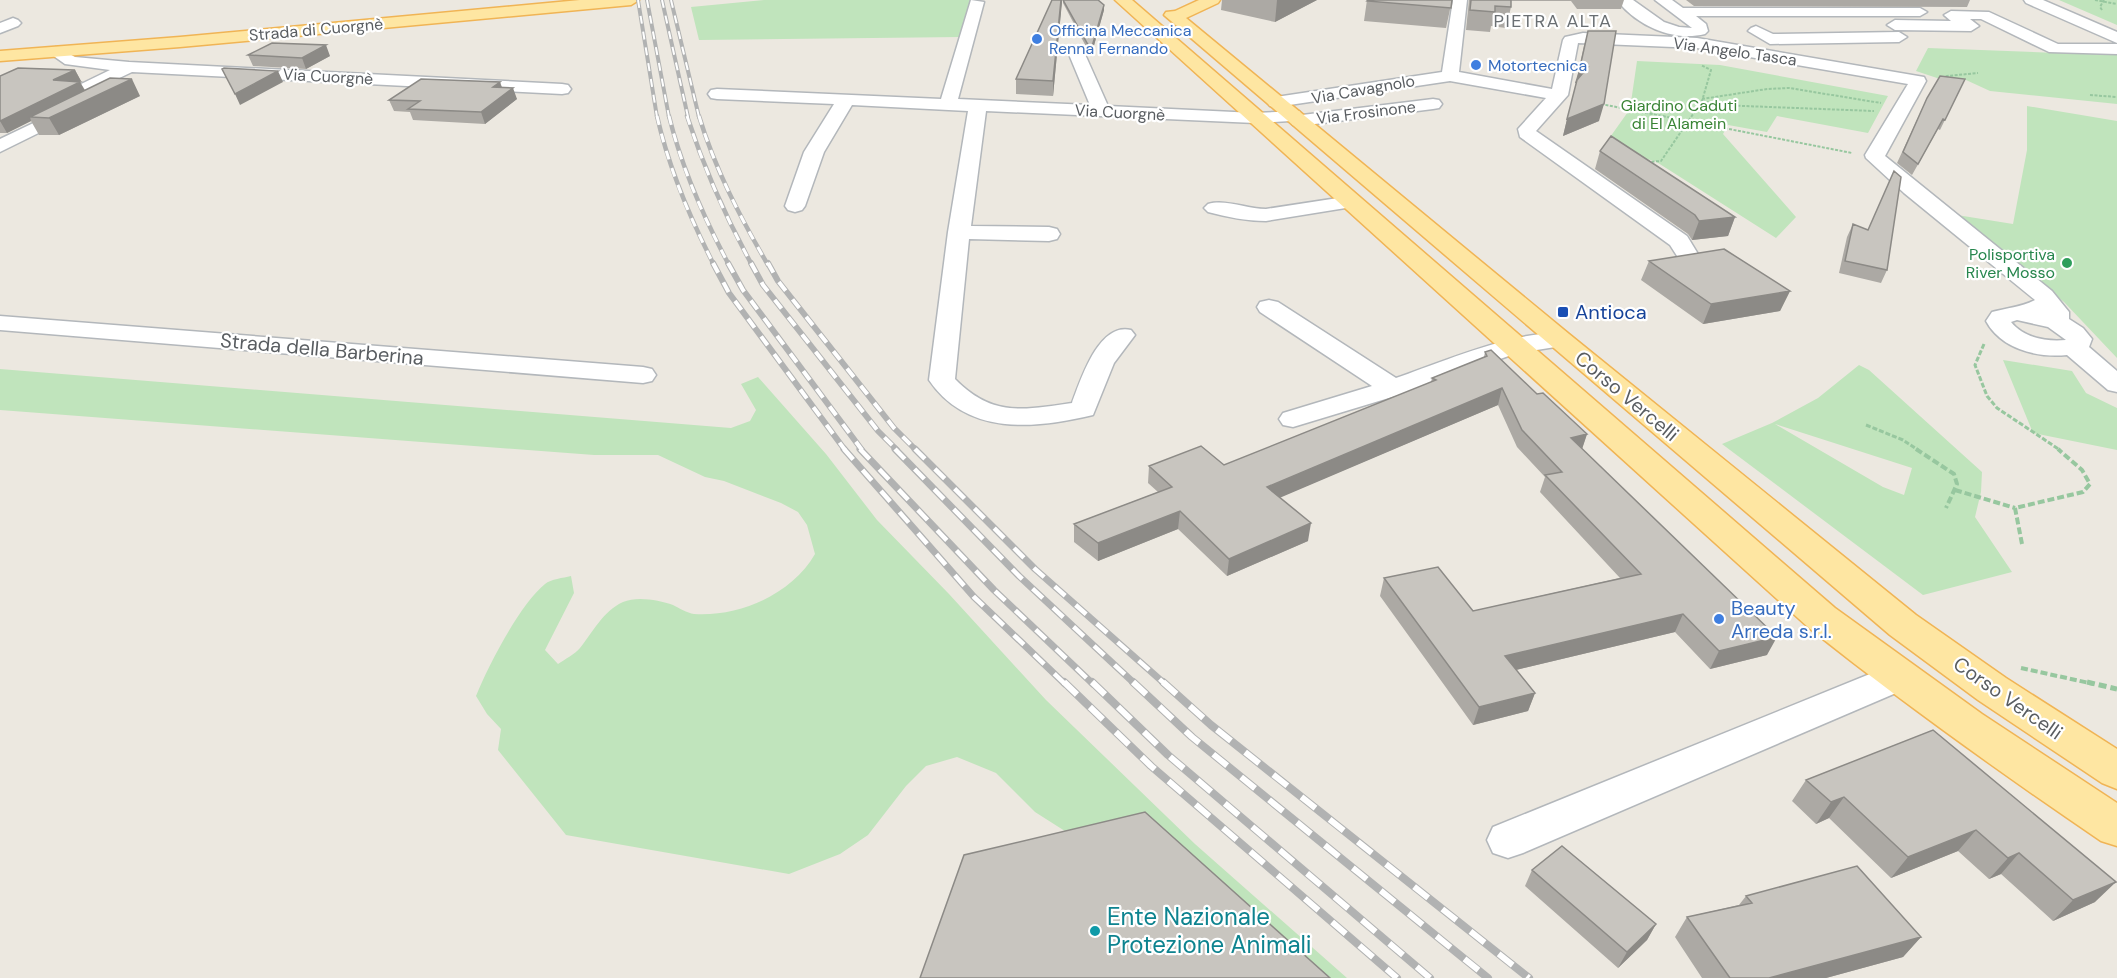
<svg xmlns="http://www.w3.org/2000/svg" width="2117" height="978" font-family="'DM Sans',sans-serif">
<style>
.green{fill:#c0e4bc;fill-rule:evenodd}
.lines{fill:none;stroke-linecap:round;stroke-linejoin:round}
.minor-casing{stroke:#b3b7bb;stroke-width:3}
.major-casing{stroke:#f0b455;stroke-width:3}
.path-far3{stroke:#97c79f;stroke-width:2;stroke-dasharray:3 1.5;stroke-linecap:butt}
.path-far2{stroke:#97c79f;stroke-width:3;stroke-dasharray:5 2;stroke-linecap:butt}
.path-far1{stroke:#97c79f;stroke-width:4;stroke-dasharray:7 3;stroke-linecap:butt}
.path{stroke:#97c79f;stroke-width:5;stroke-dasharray:8 4;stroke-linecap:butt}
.minor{fill:#fff;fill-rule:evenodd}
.major{fill:#fee6a2;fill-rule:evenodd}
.rail-far4-casing{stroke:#b1b2b2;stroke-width:4}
.rail-far3-casing{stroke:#b1b2b2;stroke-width:4.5}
.rail-far2-casing{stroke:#b1b2b2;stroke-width:6}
.rail-far1-casing{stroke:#b1b2b2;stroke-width:7}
.rail-casing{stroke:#b1b2b2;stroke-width:8}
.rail-far4{stroke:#fff;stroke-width:2;stroke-dasharray:8;stroke-linecap:butt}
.rail-far3{stroke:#fff;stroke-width:3;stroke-dasharray:9;stroke-linecap:butt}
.rail-far2{stroke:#fff;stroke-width:4;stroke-dasharray:11;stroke-linecap:butt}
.rail-far1{stroke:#fff;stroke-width:4.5;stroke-dasharray:14;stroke-linecap:butt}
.rail{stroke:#fff;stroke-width:6;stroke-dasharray:18;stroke-linecap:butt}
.wall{fill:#aca9a4}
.shaded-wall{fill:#8c8a86}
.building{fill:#c8c5bf;stroke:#8c8a86;stroke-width:1.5}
.shop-dot{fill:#3f7fe0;stroke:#fff;stroke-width:2}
.leisure-dot{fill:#2e9e5b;stroke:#fff;stroke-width:2}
.transit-dot{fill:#1a4fb4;stroke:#fff;stroke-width:2}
.culture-dot{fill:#0f9aa8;stroke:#fff;stroke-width:2}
.labels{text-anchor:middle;stroke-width:4.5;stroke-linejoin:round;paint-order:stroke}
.far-street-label{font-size:16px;fill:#595d61;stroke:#fff}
.far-shop-label{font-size:16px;fill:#366cbe;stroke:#fff;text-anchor:start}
.far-park-label{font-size:16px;fill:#398435;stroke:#fff}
.far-leisure-label{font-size:16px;fill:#27864d;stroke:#fff;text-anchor:end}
.far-neighbourhood-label{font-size:18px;letter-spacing:1.5px;fill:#6a6f73;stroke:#fff}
.transit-label{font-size:20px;fill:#164399;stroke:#fff;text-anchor:start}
.street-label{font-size:20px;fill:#595d61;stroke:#fff}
.shop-label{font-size:20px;fill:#366cbe;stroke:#fff;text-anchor:start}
.near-culture-label{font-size:24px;fill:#0d838f;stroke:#fff;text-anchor:start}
</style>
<rect width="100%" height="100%" fill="#ece8e0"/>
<path class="green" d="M764,0H971L961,37L699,40L691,7Z
M2059,0H2117V25Z
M1928,48L2057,53L2114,50L2117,51V104L1990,91L1966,80L1940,79L1916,71Z
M1637,61L1720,65L1888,96L1868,133L1777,116L1767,132L1728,125L1723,134L1796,217L1776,238L1655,161L1633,156L1608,140L1630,109Z
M2027,106L2117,121V358L2064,302L1957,215L2013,224L2027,150Z
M2003,360L2072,371L2086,393L2117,408V450L2033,433Z
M1859,365L1869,370L1982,472L1981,492L1975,517L2012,572L1923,595L1722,444L1772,423L1818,398ZM1775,424L1912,468L1904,495L1883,487Z
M0,369L731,428L750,421L756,410L741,384L758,377L826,454L877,520L949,594L1046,700L1195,844L1347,978H1251L1112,861L1035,812L996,773L957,757L926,766L906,786L868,835L840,854L789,874L566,835L498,750L501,729L487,714L476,696C488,666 520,604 545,584C551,579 563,578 571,576L574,593L545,650L558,664C565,659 574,655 580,648C593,632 603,611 623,602C637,596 659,600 673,605C679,608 687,613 694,614C740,617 792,594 815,554L807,525L798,512L781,503L724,481L705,477L658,455H594L0,410Z"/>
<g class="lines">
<g class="minor-casing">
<path id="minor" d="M971,0L984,2L958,99L1090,105L1068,52L1076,47L1084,52L1108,106L1255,113L1299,111L1302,115L1433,99L1439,100L1442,104L1439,108L1433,109L1299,126L1293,125L1290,121L1255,123L986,111L971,226L1049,227L1057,229L1060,234L1057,239L1049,241L969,239L955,379C992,417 1023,410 1072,403C1081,379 1099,322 1131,330L1135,335L1114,363L1093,415C1034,429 967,436 929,380L948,232L968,111L852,105L824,152L805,206L802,210L795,212L788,210L785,206L804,152L834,104L717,99L711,98L708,94L711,90L717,89L941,99Z
M1453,0H1467L1459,72L1552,89L1563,40L1565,37L1583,33L1697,38L1924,77L1926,81L1885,156L2052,291L2069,312V319L2083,328L2092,339L2089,347L2117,371V392L2108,390L2067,355C2037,358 2001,349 1986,321L1992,312C2007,308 2022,307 2035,300L1904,193L1866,158L1865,155L1908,84L1697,48L1578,43L1568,95L1536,131L1687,236L1698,254L1695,259L1687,261L1679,259L1670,245L1520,137L1518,129L1546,98L1450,81L1276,107L1270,106L1267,102L1270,98L1276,97L1442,72ZM2017,320L2048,327L2066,340C2047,342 2024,338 2011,322Z
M1617,0H1633L1664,22L1679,27L1692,28L1655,0H1672L1683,8H1920L1927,12L1920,16H1696L1706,24L1708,31L1705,34C1673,42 1637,26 1617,0Z
M2024,0H2043L2117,32V43L2026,3Z
M1951,11L1989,12L2058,44H2117V54L2049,52L1981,19H1970L1979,26L1971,31L1895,30L1887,25L1895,20L1951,21L1944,15Z
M13,18L18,20L21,23L18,26L0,33V23Z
M1756,26L1773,34L1899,32L1907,37L1899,42L1770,44L1748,31L1751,28Z
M56,47L75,57L129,62L562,84L568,85L571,89L568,93L562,94L132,72L48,112L42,111L39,107L42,103L110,70L65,64L48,52Z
M71,105L77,106L80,110L77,114L0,152V139Z
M1351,196L1358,198L1361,202L1358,206L1266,221C1246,221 1227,217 1208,212L1204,208L1208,204C1226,199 1247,209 1266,209Z
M1269,300L1278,302L1396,378C1437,364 1528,325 1568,335L1572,340L1568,345L1517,353L1402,394L1293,427L1283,425L1279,419L1283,413L1372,386L1260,312L1257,307L1260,302Z
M0,316L643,367L652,369L656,375L652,381L643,383L0,330Z
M1897,663L1910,667L1915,677L1910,687L1523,853L1508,858L1493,853L1487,840L1493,827Z"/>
</g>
<g class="major-casing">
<path id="major" d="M580,0H639L631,5L180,47L0,61V51L180,37Z
M1115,0H1132L1835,608L1982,714L2117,803V846L2101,841C2001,773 1903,703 1809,628Z
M1199,0H1220L1218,3L1186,18L1569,334L1916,615L2006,678L2117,749V789L2102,783L1978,700L1890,635L1164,15L1166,12L1175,11Z"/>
</g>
<path class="path-far3" d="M2095,0L2117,4
M2102,10L2100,7L2104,0
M1947,80L1945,77L1947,76L1978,73
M2090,95L2117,97
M1702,99L1767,89L1789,88L1881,103
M1702,101L1718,105L1874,111
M1601,104L1852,153
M1647,162L1661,161L1702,101L1711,70L1701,65"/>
<path class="path-far2" d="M1984,344L1975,365L1987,396L1997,408L2060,450
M1866,425L1903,440L1918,450"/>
<path class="path-far1" d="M1916,449L1954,474L1957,484L1946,508
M1955,490L2015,508
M2022,544L2015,508L2083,492L2090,484L2082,470L2058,449
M2021,668L2094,684"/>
<path class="path" d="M2087,682L2117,689"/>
<use href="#minor" class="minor"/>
<use href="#major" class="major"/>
<g class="rail-far4-casing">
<path id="rail-far4" d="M638,0L657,117
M647,0L669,117
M662,0L688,117
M671,0L699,117"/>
</g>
<g class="rail-far3-casing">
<path id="rail-far3" d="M657,116C669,169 689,216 714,265
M669,116C682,169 703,216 729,265
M687,116C704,168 725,216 752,265
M699,116C715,169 740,217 768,265"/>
</g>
<g class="rail-far2-casing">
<path id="rail-far2" d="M713,263L729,293L845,450
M728,263L743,290L862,450
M751,263L763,285L878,431L897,450
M768,263L778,281L894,428L916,450"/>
</g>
<g class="rail-far1-casing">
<path id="rail-far1" d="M844,449L974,597L1065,684
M860,449L994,590L1093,684
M895,449L1019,576L1135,684
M915,449L1035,569L1165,684"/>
</g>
<g class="rail-casing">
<path id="rail" d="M1064,682L1151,766L1397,978
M1092,682L1168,755L1430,978
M1133,682L1192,737L1488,978
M1163,682L1211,725L1529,978"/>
</g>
<use href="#rail-far4" class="rail-far4"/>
<use href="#rail-far3" class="rail-far3"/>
<use href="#rail-far2" class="rail-far2"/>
<use href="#rail-far1" class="rail-far1"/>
<use href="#rail" class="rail"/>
</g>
<path class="wall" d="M1062,0L1053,96L1016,94V79Z
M1063,0H1098L1104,10L1091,56L1063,3Z
M1222,0H1317L1275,22L1221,10Z
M1367,0H1452L1446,28L1364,21Z
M1469,0H1624L1621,9H1577L1571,1H1511V7L1506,28L1491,26L1490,32L1466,30Z
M1686,0H1970L1967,7L1694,6Z
M1588,31L1599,121L1563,136L1576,83L1584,46Z
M248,55L330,56L306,69L253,66Z
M75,70L81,81L79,82H80L85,90L140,96L59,135H39L31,121L7,133H0V76Z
M1965,79L1940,130L1938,129L1912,175L1897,163L1927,98Z
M500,82L502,87L517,99L485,124L413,120L410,112L394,111L389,100Z
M1600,151L1735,217L1728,236L1692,240L1688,234L1595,169Z
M1853,224L1887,270L1881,283L1839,273L1847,237Z
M1649,261L1790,291L1780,311L1703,324L1641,280Z
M1485,352L1587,434L1582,449L1767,655L1710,669L1675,632L1516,670L1535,693L1528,711L1473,725L1380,596L1384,578L1473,611L1620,578L1540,492L1545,477L1517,447L1498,405L1280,497L1308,541L1227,576L1178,529L1098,561L1074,542V524L1158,492L1148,483L1149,466L1224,465L1431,382L1432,378L1484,357Z
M1933,730L2095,902L2053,921L2001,874L1989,879L1958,851L1891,878L1829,818L1816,824L1792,801L1806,780Z
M1532,870L1656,924L1647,940L1618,968L1525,886Z
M1746,896L1921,937L1903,957L1826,978H1702L1675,937L1687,917L1739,905Z"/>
<path class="shaded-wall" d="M1061,0H1062V2L1053,96V81Z
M1277,0H1317L1275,22Z
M1104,5V10L1091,56V50Z
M326,45L330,56L306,69L302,58Z
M1580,67H1588L1583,83H1575Z
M75,70L81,81L59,92L53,80Z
M278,71L283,82L240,105L235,94Z
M132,79L140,96L59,135L49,118Z
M80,82L86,93L30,117L31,121L7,133L0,121Z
M500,82L503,93L493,87Z
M513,88L517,99L485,124L481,112Z
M1604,104L1599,121L1563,136L1567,119Z
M1735,217L1728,236L1692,240L1699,221Z
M1790,291L1780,311L1703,324L1711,304Z
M1502,388L1498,405L1265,504L1267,487Z
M1587,434L1581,452L1571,438Z
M1180,511L1178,529L1098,561V543Z
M1311,523L1308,541L1227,576L1229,559Z
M1683,614L1675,632L1499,674L1505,656Z
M1777,637L1767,655L1710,669L1719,651Z
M1535,693L1528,711L1473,725L1479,707Z
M1844,797L1829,818L1816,824L1831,802Z
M1976,830L1958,851L1891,878L1908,857Z
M2019,853L2001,874L1989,879L2008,858Z
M2116,882L2095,902L2053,921L2073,900Z
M1656,924L1647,940L1618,968L1627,952Z
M1921,937L1903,957L1826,978H1769Z"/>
<path class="building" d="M1052,0H1061L1053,81L1016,79Z
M1063,0H1098L1104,5L1091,50Z
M1368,0H1452L1451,8L1367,1Z
M1471,0H1511V7L1495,6V12L1470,10Z
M1588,31H1616L1604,104L1567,119L1577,80L1588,67H1580Z
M272,43L326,45L302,58L248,55Z
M18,68L75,70L53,80L80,82L0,121V76Z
M224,68L278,71L235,94L222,69Z
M1940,76L1965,79L1945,120L1943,119L1918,164L1903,152L1927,98Z
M110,78L132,79L49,118L30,117Z
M421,79L500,82L493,87L513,88L481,112L408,109L420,101L389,100Z
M1611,136L1735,217L1699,221L1695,215L1600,151Z
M1894,171L1901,177L1887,270L1845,261L1853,224L1868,230Z
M1724,249L1790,291L1711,304L1649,261Z
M1491,350L1537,394L1543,393L1587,434L1571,438L1777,637L1719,651L1683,614L1505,656L1535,693L1479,707L1384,578L1438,567L1473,611L1641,574L1545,475L1562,472L1522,430L1502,388L1267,487L1311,523L1229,559L1180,511L1098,543L1074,524L1172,487L1149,466L1201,446L1224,465L1436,380L1432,378L1487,356L1485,352Z
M1933,730L2116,882L2073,900L2019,853L2008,858L1976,830L1908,857L1844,797L1831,802L1806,780Z
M1145,812L1330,978H920L964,855Z
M1562,846L1656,924L1627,952L1532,870Z
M1857,866L1921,937L1769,978H1730L1687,917L1752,903L1746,896Z"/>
<g class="shop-dot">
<circle cx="1037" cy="39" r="6"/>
<circle cx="1476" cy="65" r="6"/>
<circle cx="1719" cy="619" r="6"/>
</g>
<circle class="leisure-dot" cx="2067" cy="263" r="6"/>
<rect class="transit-dot" x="1557" y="306" width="12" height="12" rx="3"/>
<circle class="culture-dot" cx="1095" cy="931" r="6"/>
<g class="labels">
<g class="far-street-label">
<text transform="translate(316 29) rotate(-5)" y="6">Strada di Cuorgnè</text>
<text transform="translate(1735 51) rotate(8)" y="6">Via Angelo Tasca</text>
<text transform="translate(328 76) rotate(3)" y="6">Via Cuorgnè</text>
<text transform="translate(1363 89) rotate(-10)" y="6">Via Cavagnolo</text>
<text transform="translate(1120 112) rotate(3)" y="6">Via Cuorgnè</text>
<text transform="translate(1366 112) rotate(-7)" y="6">Via Frosinone</text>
</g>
<g class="far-shop-label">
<text x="1049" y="36">Officina Meccanica<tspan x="1049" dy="18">Renna Fernando</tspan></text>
<text x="1488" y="71">Motortecnica</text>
</g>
<g class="far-park-label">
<text x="1679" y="111">Giardino Caduti<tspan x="1679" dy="18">di El Alamein</tspan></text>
</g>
<g class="far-leisure-label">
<text x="2055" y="260">Polisportiva<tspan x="2055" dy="18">River Mosso</tspan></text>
</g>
<g class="far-neighbourhood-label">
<text x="1553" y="27">PIETRA ALTA</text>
</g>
<g class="transit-label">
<text x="1575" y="319">Antioca</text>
</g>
<g class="street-label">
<text transform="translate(322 349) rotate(5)" y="7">Strada della Barberina</text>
<text transform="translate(1627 396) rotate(40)" y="7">Corso Vercelli</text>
<text transform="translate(2008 698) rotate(35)" y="7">Corso Vercelli</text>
</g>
<g class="shop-label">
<text x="1731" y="615">Beauty<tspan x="1731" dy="23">Arreda s.r.l.</tspan></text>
</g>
<g class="near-culture-label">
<text x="1107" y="925">Ente Nazionale<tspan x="1107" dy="28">Protezione Animali</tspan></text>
</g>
</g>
</svg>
